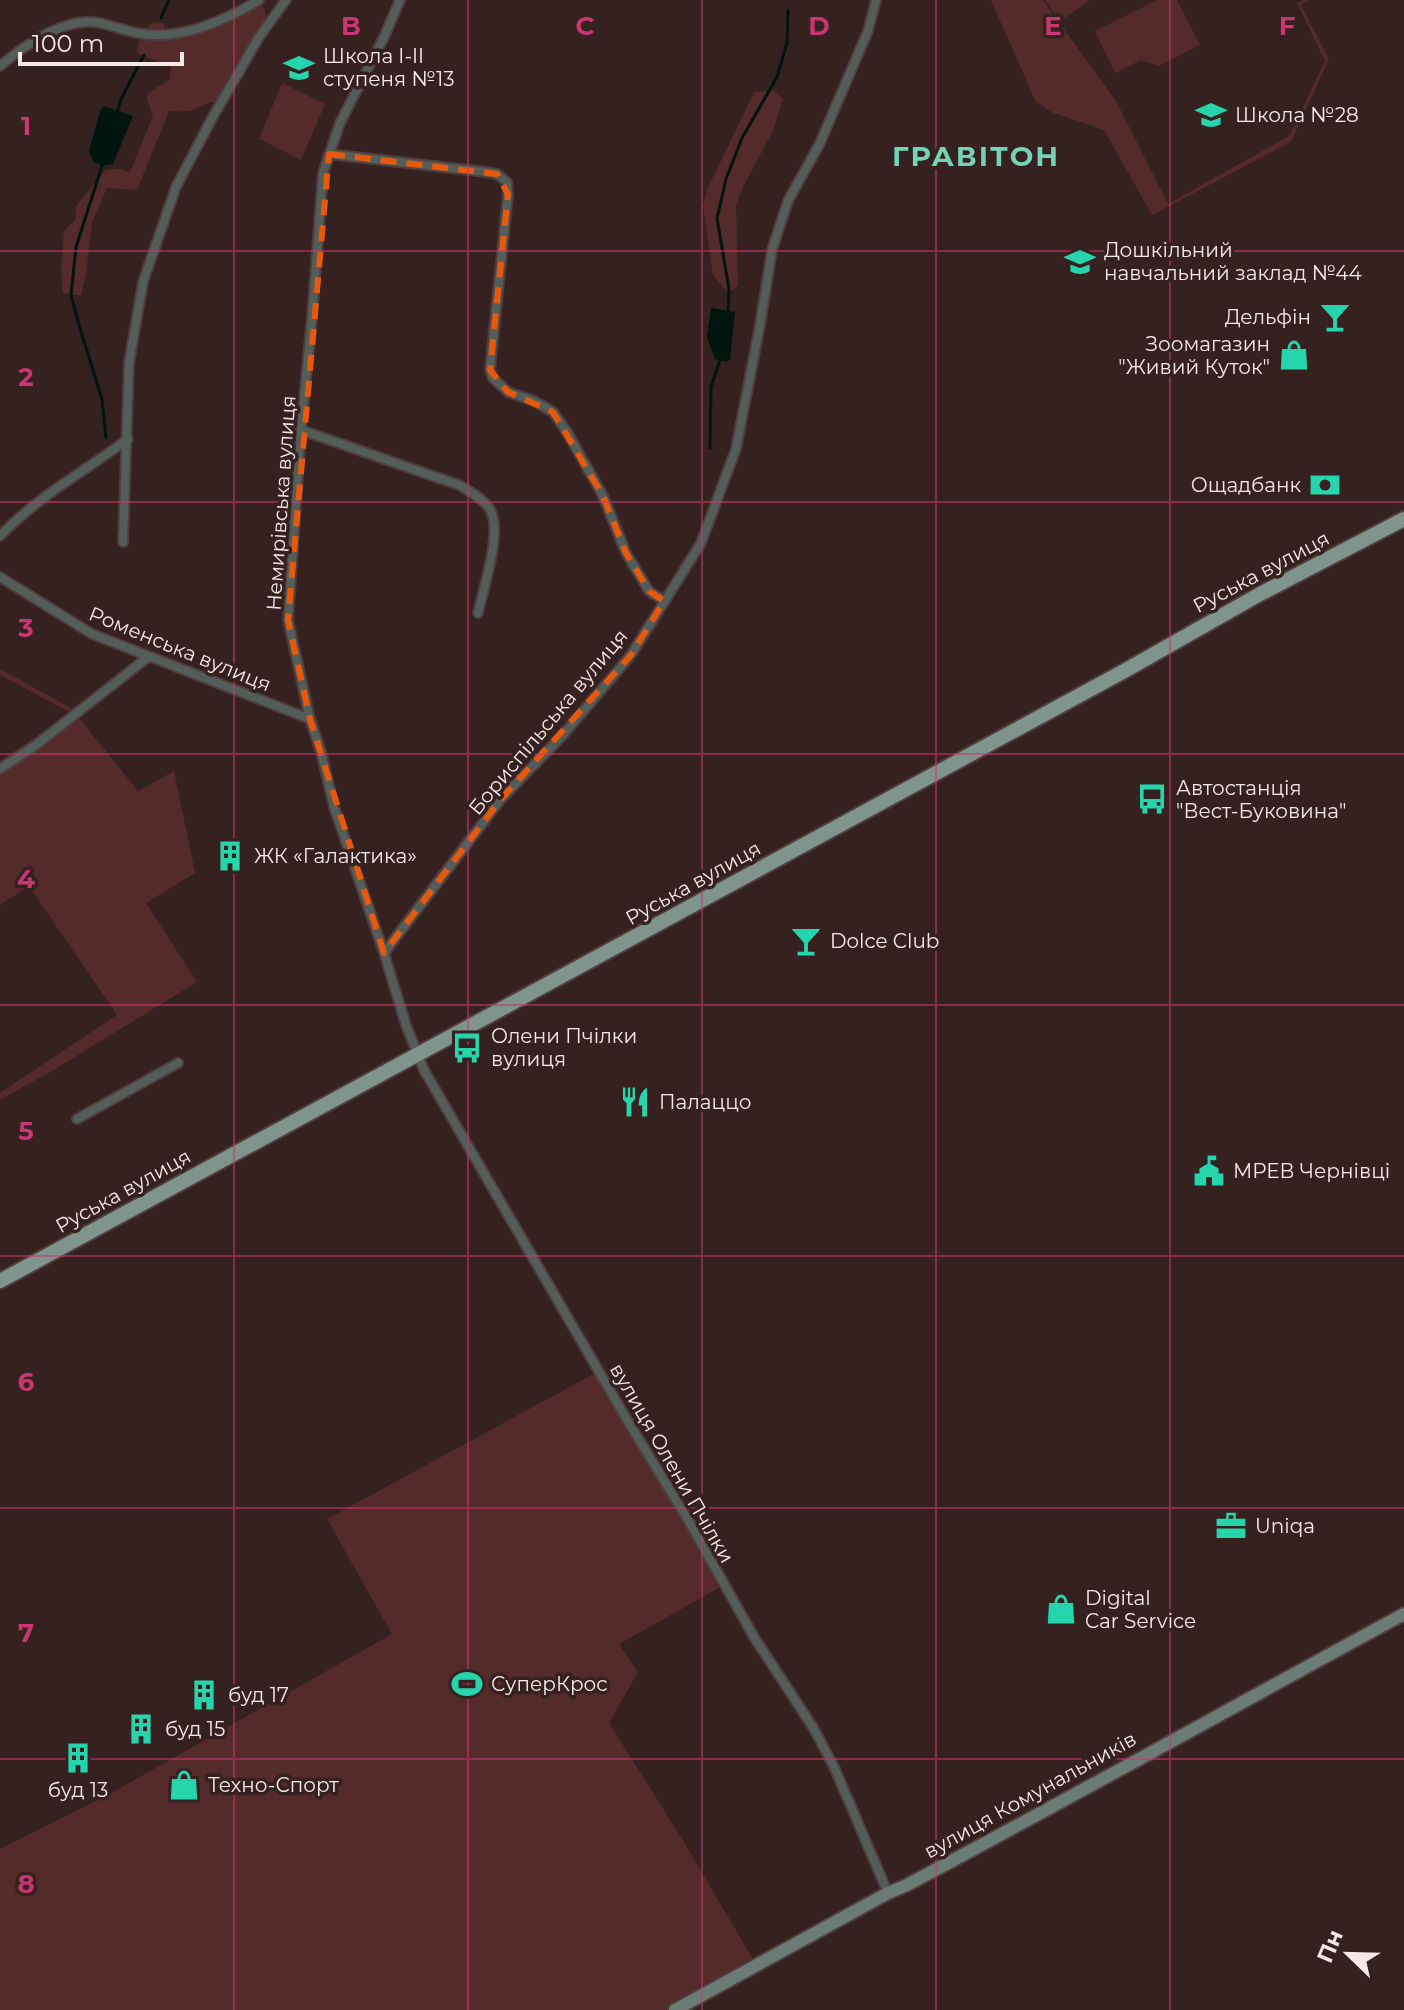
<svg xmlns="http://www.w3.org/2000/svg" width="1404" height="2010" font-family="Montserrat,sans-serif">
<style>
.green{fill:#552a2b}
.water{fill:#00150e}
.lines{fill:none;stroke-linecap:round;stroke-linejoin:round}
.stream{stroke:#00150e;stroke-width:3}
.street-casing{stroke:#513d3d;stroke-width:12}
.secondary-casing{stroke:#513d3d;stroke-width:16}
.primary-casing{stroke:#513d3d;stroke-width:18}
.street{stroke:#535e5a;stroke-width:8}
.secondary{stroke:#6b7c76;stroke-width:12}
.primary{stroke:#7e948c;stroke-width:14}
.marked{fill:none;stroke:#e8590c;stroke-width:6;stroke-dasharray:16 10;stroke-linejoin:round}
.grid{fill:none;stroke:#ca3770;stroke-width:2;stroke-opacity:0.55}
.labels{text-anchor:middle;stroke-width:7;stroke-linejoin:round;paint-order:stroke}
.poi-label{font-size:20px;fill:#f6e8e7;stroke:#362121;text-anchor:start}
.street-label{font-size:20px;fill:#f6e8e7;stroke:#362121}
.district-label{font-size:28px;font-weight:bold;letter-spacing:2px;fill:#74d3b7;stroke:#362121}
.grid-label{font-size:26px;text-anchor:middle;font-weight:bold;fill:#ca3770;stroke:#362121;stroke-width:7;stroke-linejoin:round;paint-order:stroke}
</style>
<rect width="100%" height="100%" fill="#362121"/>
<path class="green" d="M991,0H1043L1116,101L1168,204L1289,136L1325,61L1297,3L1303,0H1309L1301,5L1329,59L1291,142L1152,215L1104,130L1051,112L1035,100Z
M1045,0H1090L1060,21Z
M1157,0H1177L1200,45L1159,66L1141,60L1115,73L1095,31Z
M260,5L265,9L266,19L219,101L208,103L189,111H169L137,190L107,188L92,222L86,274L81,296L63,293L61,268L64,231L76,219V206L106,170L119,169L130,172L153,116L147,99L148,93L169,80L171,67L137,53C138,39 143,31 153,22L164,23L166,40C200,35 229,20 260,5Z
M282,83L325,104L301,160L259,139Z
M774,91L783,99L773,131L744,185L736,205L738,286L728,293L713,275L703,206L707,190L754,92Z
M0,669L71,708L138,791L174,771L195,873L146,903L197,982L52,1071L0,1100V1093L117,1015L29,886L0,905V761L71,713L0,675Z
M601,1370L726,1584L619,1644L638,1672L609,1723L684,1842L758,1968L680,2010H0V1849L108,1795L392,1634L327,1519Z"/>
<path class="water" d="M104,106L133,116L113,164L101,166L93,161L89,151L100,111Z
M711,308L735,312L730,360L726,362L715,359L707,337Z"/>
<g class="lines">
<path class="stream" d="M161,18L169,0
M117,113L121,99L144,55
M103,163L76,247L71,295L79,325L102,399L106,438
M728,314L729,289L717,218L726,179L742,138L777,77L787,43L788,10
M710,448L711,387L721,357"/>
<g class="street-casing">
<path id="street" d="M400,0L384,37L340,123L323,173L312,317L301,430L288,620L310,719L321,752L334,807L384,953L406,1025L424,1070L630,1425L687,1518L754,1637L814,1729L835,1769L888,1893
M0,66C24,46 67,15 100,23C121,28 138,36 160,35C194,34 231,17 259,0
M329,154L486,172L497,174L507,182L508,194L490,370L493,378L508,392L534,401L553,412L567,432L603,496L626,553L649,591L664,601
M301,430L459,485C469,491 482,498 489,508C504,529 483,589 478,613
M0,536C37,497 85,471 128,439
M123,542L129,363L143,282L176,187L211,120L259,37L286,0
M0,577L92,634L310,719
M0,769L36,745L148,657
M384,953L501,799L562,736L631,655L701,543L736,449L760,325L772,250L788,201L820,143L868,31L876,0
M77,1119L178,1063"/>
</g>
<g class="secondary-casing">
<path id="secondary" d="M675,2010L888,1893L907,1885C1074,1796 1238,1704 1404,1614"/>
</g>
<g class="primary-casing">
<path id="primary" d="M0,1281L1126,670L1260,594L1404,519"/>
</g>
<use href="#street" class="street"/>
<use href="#secondary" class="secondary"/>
<use href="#primary" class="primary"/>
</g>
<path class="marked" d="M329,154L497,174L508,194L490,370L508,392L553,412L603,496L626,553L649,591L664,601L631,655L501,799L384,953L310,719L288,620Z"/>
<path class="grid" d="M234,0V2010M468,0V2010M702,0V2010M936,0V2010M1170,0V2010M0,251H1404M0,502H1404M0,754H1404M0,1005H1404M0,1256H1404M0,1508H1404M0,1759H1404"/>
<defs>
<g id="school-bare" transform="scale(2.4)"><path d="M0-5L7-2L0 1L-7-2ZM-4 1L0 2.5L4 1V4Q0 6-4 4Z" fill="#27d5ad" stroke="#362121" stroke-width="2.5" paint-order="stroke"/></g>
<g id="bar-bare" transform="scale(2.4)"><path d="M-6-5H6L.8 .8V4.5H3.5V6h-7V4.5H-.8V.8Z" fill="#27d5ad" stroke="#362121" stroke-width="2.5" paint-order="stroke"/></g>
<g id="shop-bare" transform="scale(2.4)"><path d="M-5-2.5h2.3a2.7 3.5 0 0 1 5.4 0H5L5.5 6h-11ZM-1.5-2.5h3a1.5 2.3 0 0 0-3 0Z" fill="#27d5ad" stroke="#362121" stroke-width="2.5" paint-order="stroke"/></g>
<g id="bank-bare" transform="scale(2.4)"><path d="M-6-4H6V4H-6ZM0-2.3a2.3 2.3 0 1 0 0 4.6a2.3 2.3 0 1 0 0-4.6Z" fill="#27d5ad" stroke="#362121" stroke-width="2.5" paint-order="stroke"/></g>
<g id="bus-bare" transform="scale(2.4)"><path d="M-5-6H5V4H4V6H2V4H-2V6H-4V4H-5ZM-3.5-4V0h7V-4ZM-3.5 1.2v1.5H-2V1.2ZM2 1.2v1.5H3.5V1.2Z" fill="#27d5ad" stroke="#362121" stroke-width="2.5" paint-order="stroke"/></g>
<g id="building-bare" transform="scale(2.4)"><path d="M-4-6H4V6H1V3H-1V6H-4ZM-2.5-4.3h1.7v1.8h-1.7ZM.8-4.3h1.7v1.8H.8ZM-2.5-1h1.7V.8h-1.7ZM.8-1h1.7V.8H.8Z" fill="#27d5ad" stroke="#362121" stroke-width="2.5" paint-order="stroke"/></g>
<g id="restaurant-bare" transform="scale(2.4)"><path d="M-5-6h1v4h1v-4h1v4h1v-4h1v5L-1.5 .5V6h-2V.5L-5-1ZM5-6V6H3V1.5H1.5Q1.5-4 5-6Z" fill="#27d5ad" stroke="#362121" stroke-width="2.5" paint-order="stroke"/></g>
<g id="civic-bare" transform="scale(2.4)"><path d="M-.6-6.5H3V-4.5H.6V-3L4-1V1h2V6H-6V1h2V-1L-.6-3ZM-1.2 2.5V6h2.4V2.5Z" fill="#27d5ad" stroke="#362121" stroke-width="2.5" paint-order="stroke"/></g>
<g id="office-bare" transform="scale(2.4)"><path d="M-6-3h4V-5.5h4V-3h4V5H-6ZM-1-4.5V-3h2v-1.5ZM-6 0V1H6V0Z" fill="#27d5ad" stroke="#362121" stroke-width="2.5" paint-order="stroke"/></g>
<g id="stadium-bare" transform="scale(2.4)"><path d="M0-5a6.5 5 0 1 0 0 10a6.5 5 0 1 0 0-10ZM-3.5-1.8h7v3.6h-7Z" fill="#27d5ad" stroke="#362121" stroke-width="2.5" paint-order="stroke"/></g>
</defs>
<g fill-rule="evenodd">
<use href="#school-bare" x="299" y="68"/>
<use href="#school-bare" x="1211" y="115"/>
<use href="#school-bare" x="1080" y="262"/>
<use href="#bar-bare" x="1335" y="317"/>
<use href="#shop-bare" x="1294" y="355"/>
<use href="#bank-bare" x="1325" y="485"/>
<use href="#bus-bare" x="1152" y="799"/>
<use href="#building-bare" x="230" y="856"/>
<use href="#bar-bare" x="806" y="941"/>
<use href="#bus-bare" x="467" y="1048"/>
<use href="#restaurant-bare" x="635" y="1102"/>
<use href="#civic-bare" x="1209" y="1171"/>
<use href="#office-bare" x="1231" y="1526"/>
<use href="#shop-bare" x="1061" y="1609"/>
<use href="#stadium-bare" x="467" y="1684"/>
<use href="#building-bare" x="204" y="1695"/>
<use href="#building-bare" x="141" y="1729"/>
<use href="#building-bare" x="78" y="1758"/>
<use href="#shop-bare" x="184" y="1785"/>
</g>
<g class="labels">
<g class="poi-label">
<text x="323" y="63">Школа I-II<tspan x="323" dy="23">ступеня №13</tspan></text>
<text x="1235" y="122">Школа №28</text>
<text x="1104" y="257">Дошкільний<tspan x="1104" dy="23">навчальний заклад №44</tspan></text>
<text x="1311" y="324" text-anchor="end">Дельфін</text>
<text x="1270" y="351" text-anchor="end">Зоомагазин<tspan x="1270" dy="23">"Живий Куток"</tspan></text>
<text x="1301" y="492" text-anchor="end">Ощадбанк</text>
<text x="1176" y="795">Автостанція<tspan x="1176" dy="23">"Вест-Буковина"</tspan></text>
<text x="254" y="863">ЖК «Галактика»</text>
<text x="830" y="948">Dolce Club</text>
<text x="491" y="1043">Олени Пчілки<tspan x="491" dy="23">вулиця</tspan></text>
<text x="659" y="1109">Палаццо</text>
<text x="1233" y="1178">МРЕВ Чернівці</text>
<text x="1255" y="1533">Uniqa</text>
<text x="1085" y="1605">Digital<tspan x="1085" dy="23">Car Service</tspan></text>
<text x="491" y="1691">СуперКрос</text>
<text x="228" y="1702">буд 17</text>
<text x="165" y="1736">буд 15</text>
<text x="208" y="1792">Техно-Спорт</text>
<text x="78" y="1797" text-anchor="middle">буд 13</text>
</g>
<g class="street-label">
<text transform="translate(281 503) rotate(-86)" y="7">Немирівська вулиця</text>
<text transform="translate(1261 572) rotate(-28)" y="7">Руська вулиця</text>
<text transform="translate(180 649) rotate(22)" y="7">Роменська вулиця</text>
<text transform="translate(548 722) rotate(-50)" y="7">Бориспільська вулиця</text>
<text transform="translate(693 883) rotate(-29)" y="7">Руська вулиця</text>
<text transform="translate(123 1191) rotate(-29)" y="7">Руська вулиця</text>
<text transform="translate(672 1463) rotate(60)" y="7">вулиця Олени Пчілки</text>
<text transform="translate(1030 1795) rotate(-29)" y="7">вулиця Комунальників</text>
</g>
<g class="district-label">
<text x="976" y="166">ГРАВІТОН</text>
</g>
</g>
<g class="grid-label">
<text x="351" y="35">B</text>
<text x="585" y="35">C</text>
<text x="819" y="35">D</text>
<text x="1053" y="35">E</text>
<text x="1287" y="35">F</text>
<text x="26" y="135">1</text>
<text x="26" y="386">2</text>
<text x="26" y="637">3</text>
<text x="26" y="888">4</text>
<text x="26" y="1140">5</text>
<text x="26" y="1391">6</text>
<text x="26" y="1642">7</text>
<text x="26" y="1893">8</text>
</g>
<g transform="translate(1348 1954) rotate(293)" stroke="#362121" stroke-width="6" paint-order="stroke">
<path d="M0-6L14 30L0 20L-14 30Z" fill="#f6e8e7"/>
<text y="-12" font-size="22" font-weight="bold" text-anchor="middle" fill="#f6e8e7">Пн</text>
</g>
<path d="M20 52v12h162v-12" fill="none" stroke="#f6e8e7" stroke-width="4"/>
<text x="32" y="52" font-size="24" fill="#f6e8e7" stroke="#362121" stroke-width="6" paint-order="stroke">100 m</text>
</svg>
